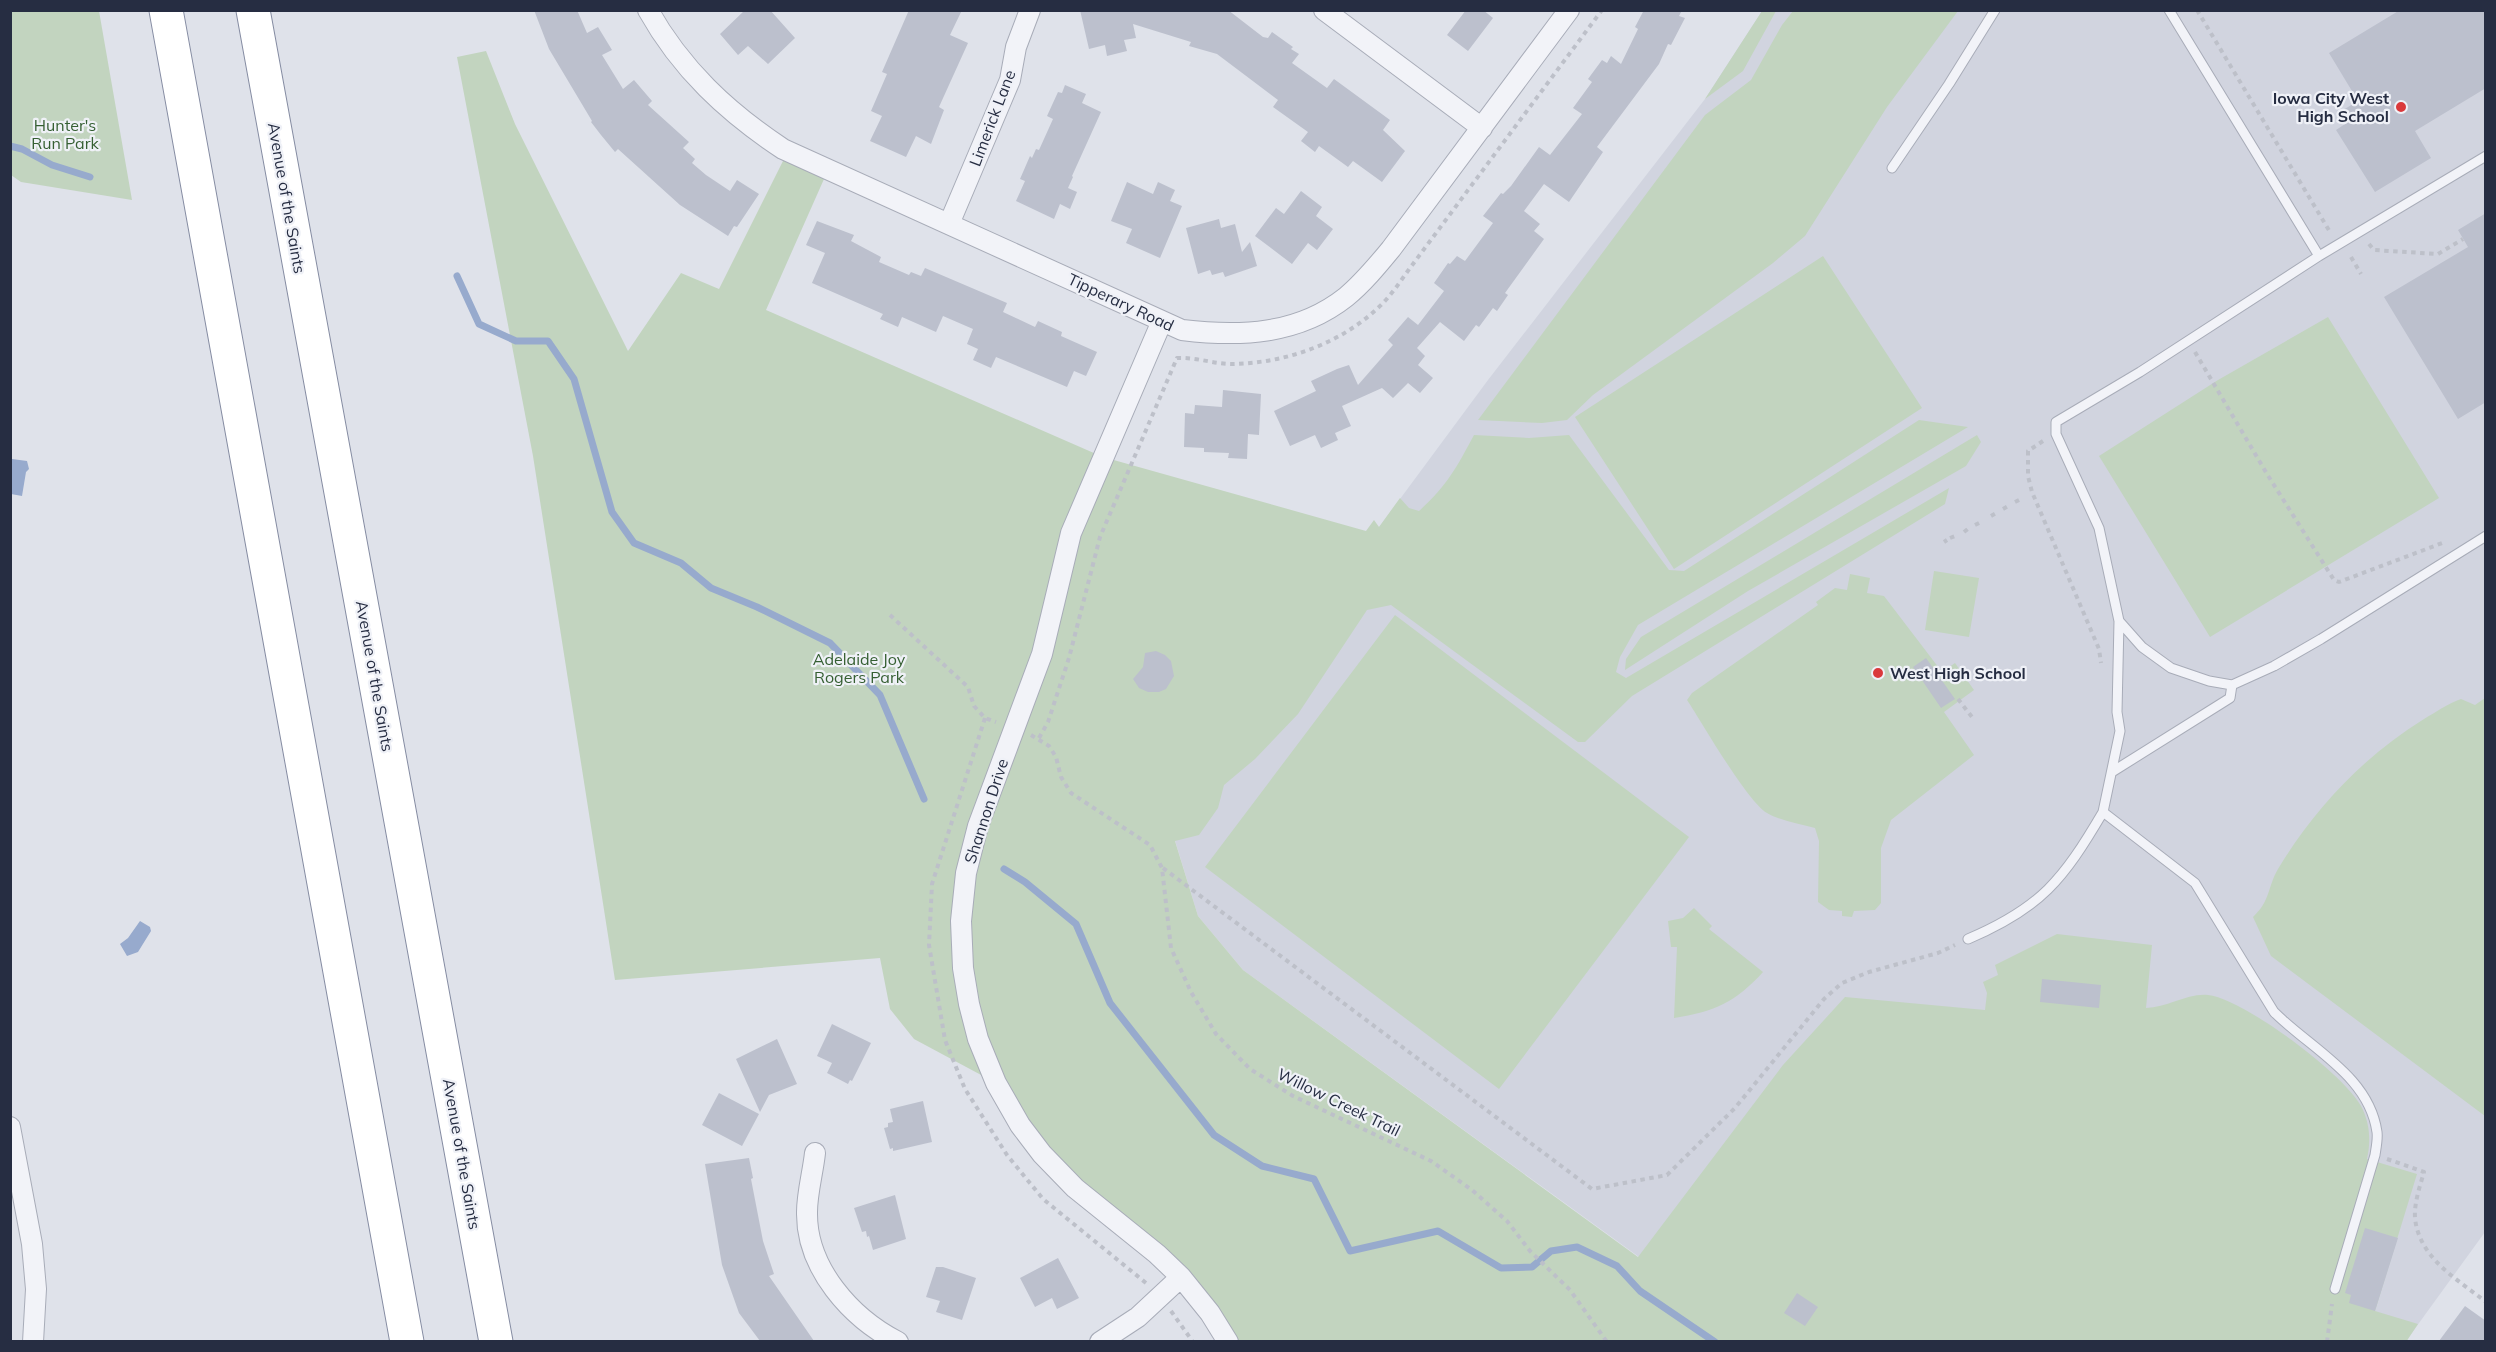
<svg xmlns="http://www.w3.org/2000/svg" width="2496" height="1352" font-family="Mulish,sans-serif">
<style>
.built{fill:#d1d4df}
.green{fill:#c2d4bf}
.water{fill:#97aacd}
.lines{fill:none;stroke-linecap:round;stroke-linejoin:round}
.stream{stroke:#97aacd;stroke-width:7}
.building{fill:#bcc0cd}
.lane-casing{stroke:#a8acb8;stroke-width:11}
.street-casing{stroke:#a8acb8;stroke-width:22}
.highway-casing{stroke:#858ca2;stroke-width:35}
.path{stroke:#bdc0c9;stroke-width:4;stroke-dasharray:4.5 4.5;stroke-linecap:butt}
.lane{stroke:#f2f3f8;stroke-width:9}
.street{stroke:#f2f3f8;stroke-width:20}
.highway{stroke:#fff;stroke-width:33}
.poi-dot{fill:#da393b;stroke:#eff1f7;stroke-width:2}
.labels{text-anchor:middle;stroke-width:4.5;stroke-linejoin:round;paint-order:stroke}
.poi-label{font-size:16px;font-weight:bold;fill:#262d42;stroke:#eff1f7;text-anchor:end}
.street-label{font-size:16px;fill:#262d42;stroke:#eff1f7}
.park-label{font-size:16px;fill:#355f32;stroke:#eff1f7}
</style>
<rect width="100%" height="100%" fill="#dfe2ea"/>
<path class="built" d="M1762,11H2485V1232L2406,1341H1755L1243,970L1198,916L1167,814L1488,380L1705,99Z"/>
<path class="green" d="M11,10L99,11L132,200L21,182L11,175Z
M1762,11H1776L1743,71L1705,99Z
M1793,11H1958L1887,107L1805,236L1773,263L1593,395L1567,420L1542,423L1478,420L1705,115L1751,80L1782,25Z
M486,51L515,124L628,351L681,273L719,289L788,151L828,170L766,310L1103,457L1366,531L1374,520L1379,527L1400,498L1409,508L1419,511C1446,487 1457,467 1474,435L1529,438L1569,435L1669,570L1684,571L1919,420L1968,427L1638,625L1620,657L1616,672L1626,678L1949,488L1945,504L1632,696L1585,742H1578L1391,605L1367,610L1298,714L1255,759L1224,785L1218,808L1199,835L1175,841L1198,916L1243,970L1638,1257L1783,1065L1845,997L1985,1010L1987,993L1983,982L1998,975L1995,965L2057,934L2152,945L2146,1008C2167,1008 2187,993 2208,995C2244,999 2344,1074 2361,1106C2370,1123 2371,1141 2367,1159L2417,1174L2375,1311L2418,1324L2406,1342L1228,1341L1210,1312L1075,1188L996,1083L914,1039L890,1009L880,958L615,980L533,456L457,57Z
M1823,256L1922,408L1674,569L1575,417Z
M2328,317L2439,498L2210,637L2099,456L2218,380Z
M1977,435L1981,442L1966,466L1748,591L1625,670L1626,659L1641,637Z
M1934,571L1979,578L1969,637L1925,630Z
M1850,574L1870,578L1867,593L1884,596L1942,672L1955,663L1974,690L1944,712L1974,755L1891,820L1881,848V903L1875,910L1854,911L1852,917L1842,916V911L1829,910L1818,902L1819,841L1815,828C1800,824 1781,821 1767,813C1746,800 1703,724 1687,700L1692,693L1818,605L1816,602L1835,588L1847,590Z
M1395,615L1689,837L1499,1089L1205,867Z
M2485,698V1116L2271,956L2253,917C2271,900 2267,888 2278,869C2314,809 2364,756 2424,719C2436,712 2447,704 2461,699L2475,705Z
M1694,908L1712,926L1709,929L1763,972C1736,1002 1714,1012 1674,1018L1677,947H1671L1668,921L1683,918Z"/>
<path class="water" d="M12,459L27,461L29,469L26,472L22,496L11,494Z
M140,921L150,927L151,931L138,952L127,956L120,944L128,938Z"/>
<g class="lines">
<path class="stream" d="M10,146L22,149L52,165L90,177
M457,276L479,324L516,341H548L574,379L612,512L634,543L681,563L711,588L757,607L830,643L880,695L924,799
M1004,869L1025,882L1076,924L1110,1003L1214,1135L1262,1166L1314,1179L1350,1251L1438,1231L1501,1268L1532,1267L1551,1251L1577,1247L1617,1266L1640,1291L1715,1342"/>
</g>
<path class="building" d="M534,10H577L587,33L598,27L612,50L602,55L623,89L634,80L652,101L648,105L689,142L683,148L695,159L692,163L706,175L730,191L737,180L759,194L737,227L734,226L728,236L680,205L618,149L615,152L601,135L591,122L592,121L549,49Z
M745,10H770L795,38L768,64L748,46L738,55L720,34Z
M909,10H962L950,35L968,43L939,107L944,110L931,144L916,136L906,157L870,141L882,116L871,111L887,74L882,72Z
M1080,10H1228L1263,37L1268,38L1272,32L1293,47L1291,49L1299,54L1292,63L1327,88L1334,79L1390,120L1383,130L1405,151L1382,182L1353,161L1348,167L1319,146L1315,152L1301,141L1308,132L1273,107L1278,100L1217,54L1189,46L1191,42L1133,24L1136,38L1124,40L1127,51L1107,56L1105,45L1089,49Z
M1466,10H1483L1493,18L1468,51L1447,35Z
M1644,10H1682L1679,16L1685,18L1671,45L1668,44L1659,64L1597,147L1603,152L1569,202L1544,184L1524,211L1540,224L1534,231L1544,239L1505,293L1508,295L1497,311L1493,308L1479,327L1476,325L1464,341L1440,322L1417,348L1425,356L1418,365L1433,378L1420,393L1408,383L1393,398L1382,388L1342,406L1351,426L1335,433L1338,440L1321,448L1315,435L1290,446L1274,411L1316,391L1311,381L1337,369L1349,365L1358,385L1393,345L1388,340L1408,317L1418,325L1444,291L1434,283L1448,263L1450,264L1457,256L1465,261L1493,223L1483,216L1501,193L1503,194L1511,186L1539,147L1550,155L1582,114L1573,108L1592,82L1588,79L1602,60L1607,63L1611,56L1621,64L1638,29L1635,27Z
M2400,10H2486V88L2415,131L2431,158L2375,192L2336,130L2345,124L2338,113L2358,101L2329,53Z
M1065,85L1086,94L1082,103L1101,112L1072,176L1073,177L1068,188L1077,192L1070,209L1060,204L1054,219L1016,201L1025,181L1020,179L1030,156L1032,158L1036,149L1039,150L1053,119L1047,116L1058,92L1062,93Z
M1127,182L1153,194L1158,182L1175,190L1170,201L1182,206L1160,258L1126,243L1132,229L1111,221Z
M1301,191L1322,207L1316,216L1333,229L1317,250L1308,243L1292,264L1255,236L1276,208L1284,214Z
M2486,213V402L2458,419L2384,297L2468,247L2458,230Z
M1219,219L1221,228L1235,224L1242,252L1250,242L1257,266L1225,277L1223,272L1212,275L1210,270L1198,274L1186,228Z
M817,221L854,235L851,241L881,257L879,262L909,275L911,272L921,276L925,268L1007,303L1003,312L1035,327L1038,321L1062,332L1061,336L1097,352L1086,376L1074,371L1067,387L996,357L991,368L973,360L978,349L967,344L973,329L943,316L936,332L902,317L898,327L880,319L883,314L812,283L825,253L806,245Z
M1223,390L1261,394L1259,435L1248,434L1247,459L1228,458L1229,453L1204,452V448L1184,447L1185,413L1194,414L1195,405L1222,407Z
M1156,651L1165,655L1171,661L1174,676L1166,689L1159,692H1148L1139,688L1133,679L1143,667L1145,653Z
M1926,658L1955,699L1941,708L1913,667Z
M2042,979L2101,985L2099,1008L2040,1002Z
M832,1024L871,1043L852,1081L850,1080L848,1084L827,1073L832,1063L817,1056Z
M777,1039L797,1084L769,1095L760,1112L736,1059Z
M719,1093L759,1114L742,1146L702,1125Z
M923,1101L932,1142L893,1151V1148L890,1149L884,1128L888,1127V1123L893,1122L890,1109Z
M749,1158L753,1178L751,1179L763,1241L774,1274L769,1276L814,1341H760L739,1313L722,1265L705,1164Z
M895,1195L906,1239L873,1250L869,1236L867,1237L866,1231L862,1232L854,1208Z
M2365,1228L2398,1238L2375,1311L2349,1303L2351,1295L2345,1293Z
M1058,1258L1079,1298L1057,1309L1052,1298L1035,1307L1020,1278Z
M936,1267H943L976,1278L962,1320L936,1312L940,1301L926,1297Z
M1797,1293L1818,1307L1805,1326L1784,1313Z
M2465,1306L2486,1321V1341H2439Z"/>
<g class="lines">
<g class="lane-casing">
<path id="lane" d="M2169,10L2319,256
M1892,168L1949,84L1995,10
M2119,621L2142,647L2171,668L2209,681L2232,685L2274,666L2321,639L2486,536
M2112,772L2230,698L2232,685
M1968,939C2041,908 2063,880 2103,812
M2335,1289L2375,1155C2376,1148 2378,1139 2377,1132C2369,1076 2311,1049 2274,1012L2195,883L2103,812L2120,731L2117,712L2119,621L2099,528L2056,434V422L2140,372L2319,256L2486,156"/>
</g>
<g class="street-casing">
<path id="street" d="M648,10C681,69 727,112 783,149L1182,330C1240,337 1298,335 1346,297C1363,283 1377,266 1391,249L1569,10
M1324,10L1482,128
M949,224L1010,80L1016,47L1030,10
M1162,321L1071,533L1042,654L978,826L966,873L961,921L963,968L969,1004L978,1039L996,1083L1020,1125L1042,1154L1075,1188L1157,1254L1181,1277L1210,1313L1228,1342
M10,1127L32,1244L36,1289L33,1342
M815,1153C813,1172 807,1193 807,1212C806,1268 851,1318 898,1342
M1100,1342L1138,1317L1181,1277"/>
</g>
<g class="highway-casing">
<path id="highway" d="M166,10L407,1342
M253,10L496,1342"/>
</g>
<path class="path" d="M2197,10L2330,232
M2369,244L2374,250L2438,254L2463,239
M2351,257L2361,274
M2195,352L2267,474L2334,580L2339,582L2445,542
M2043,441L2028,451V476L2032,492L2099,649L2101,663
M2015,502L2021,499
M2003,509L2010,505
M1991,516L1998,512
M1975,525L1981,522
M1964,532L1969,528
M1950,538L1955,536
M1944,542L1947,540
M890,615L968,687L974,706L985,718L996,722
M1958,699L1972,717
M985,718L932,884L929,945L945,1040L965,1089L1007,1155L1043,1199L1146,1283
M1031,735L1049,746L1056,757L1061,777L1071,793L1150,845L1162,868L1171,948L1191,992L1216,1034L1250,1069L1293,1096L1431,1161L1472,1190L1507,1221L1530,1251L1570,1290L1607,1342
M1039,738L1048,722L1069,658L1100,537L1177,358C1196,357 1214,364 1232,364C1287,363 1343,343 1382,304C1394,292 1403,277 1413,264L1602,10
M1163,868L1592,1189L1667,1175L1735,1108L1824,999L1842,983L1869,972L1938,953L1955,945
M2387,1159L2424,1172C2420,1186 2414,1203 2415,1218C2419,1258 2457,1279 2486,1302
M1171,1311L1193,1342
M2327,1342L2332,1304"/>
<use href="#lane" class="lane"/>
<use href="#street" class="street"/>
<use href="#highway" class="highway"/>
</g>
<g class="poi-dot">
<circle cx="2401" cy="107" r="6"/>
<circle cx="1878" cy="673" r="6"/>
</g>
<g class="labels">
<g class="poi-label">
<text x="2389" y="104">Iowa City West<tspan x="2389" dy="18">High School</tspan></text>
<text x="1890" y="679" text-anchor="start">West High School</text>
</g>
<g class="street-label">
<text transform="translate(992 118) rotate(-69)" y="6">Limerick Lane</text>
<text transform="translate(287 198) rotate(80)" y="6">Avenue of the Saints</text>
<text transform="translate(1121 302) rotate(25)" y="6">Tipperary Road</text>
<text transform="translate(375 676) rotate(80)" y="6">Avenue of the Saints</text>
<text transform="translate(986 811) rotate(-72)" y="6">Shannon Drive</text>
<text transform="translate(1339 1102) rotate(26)" y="6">Willow Creek Trail</text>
<text transform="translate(462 1154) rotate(80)" y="6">Avenue of the Saints</text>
</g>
<g class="park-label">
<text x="65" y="131">Hunter's<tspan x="65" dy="18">Run Park</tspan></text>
<text x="859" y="665">Adelaide Joy<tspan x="859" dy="18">Rogers Park</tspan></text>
</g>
</g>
<rect width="2496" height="1352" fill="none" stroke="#262d42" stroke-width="24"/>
</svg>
